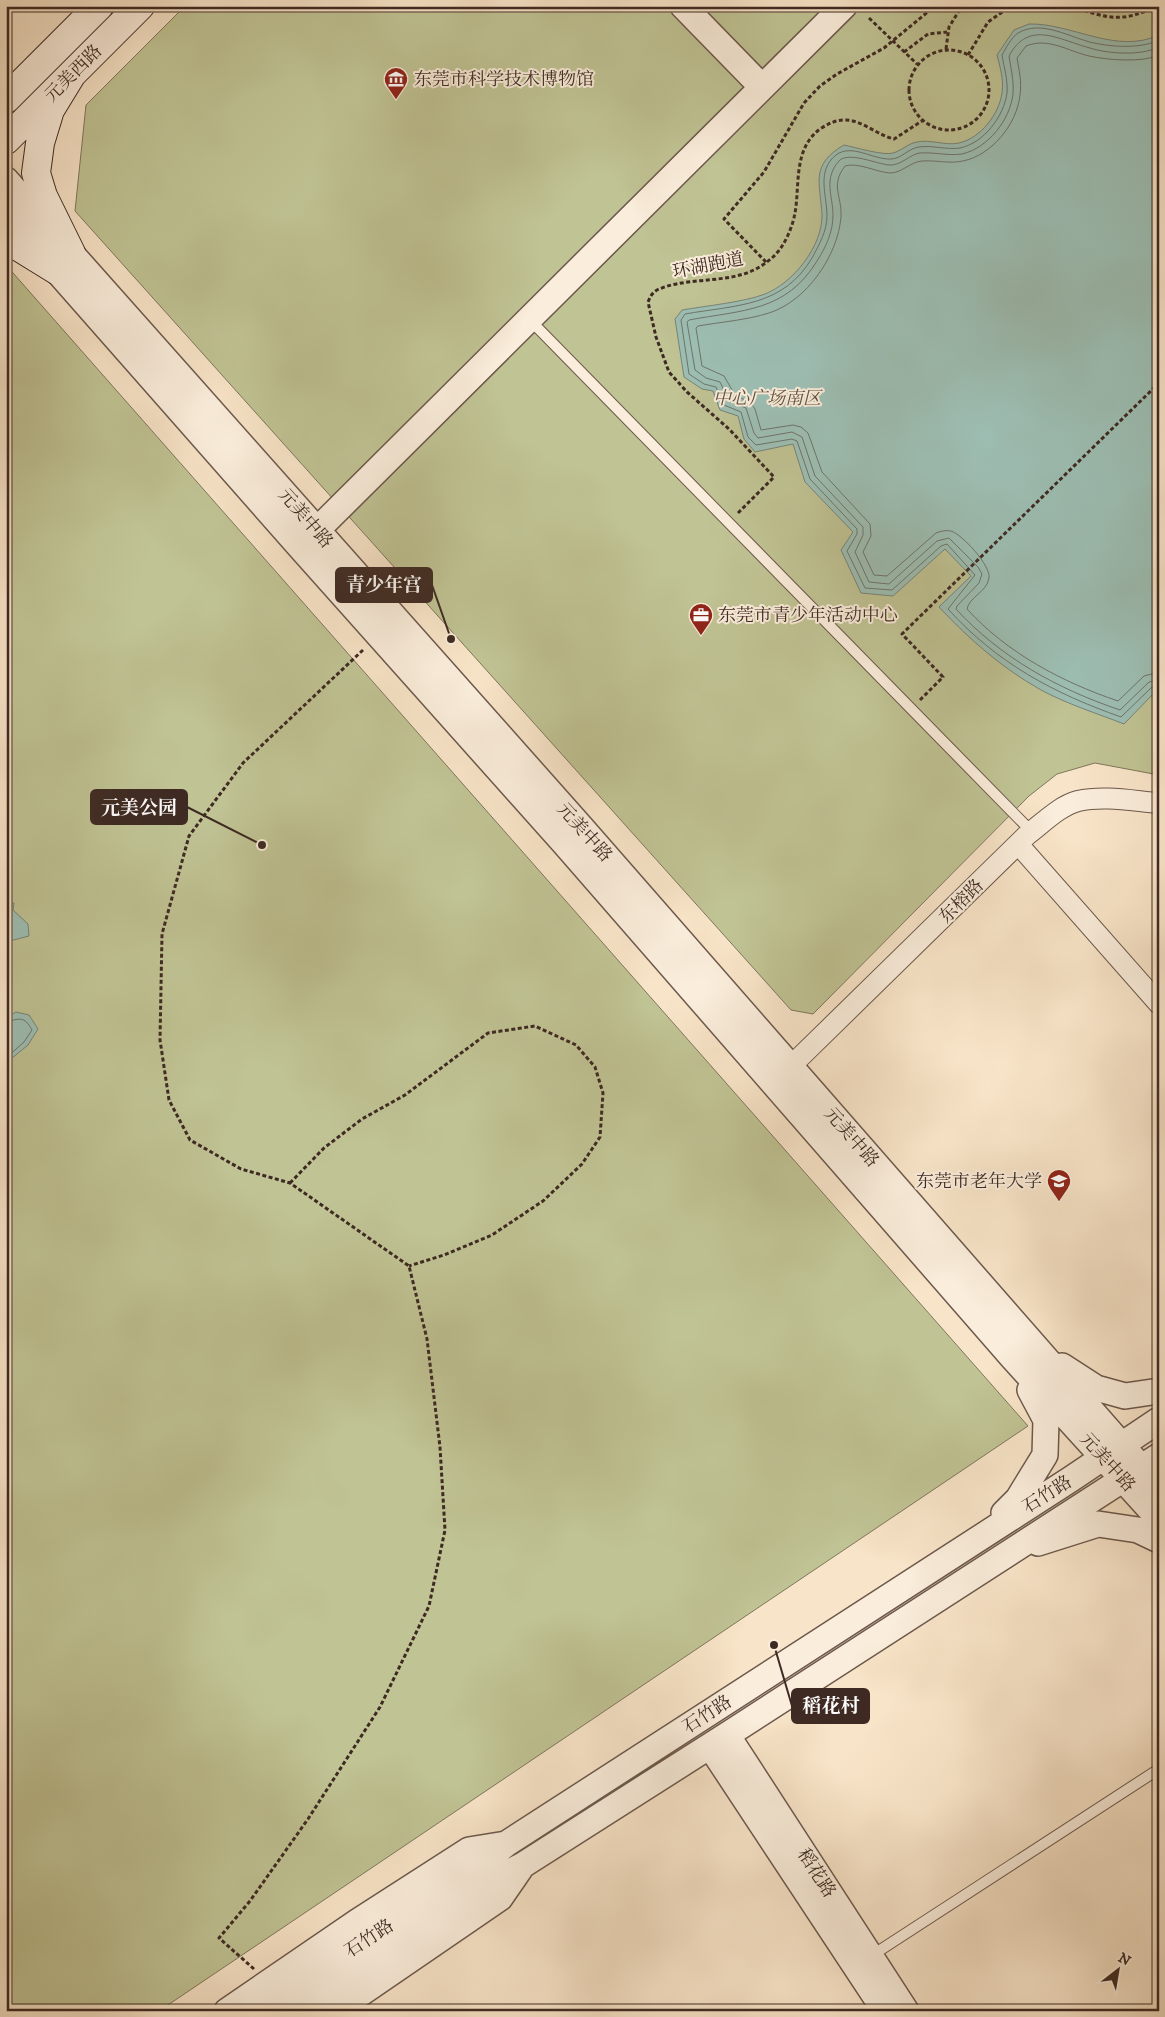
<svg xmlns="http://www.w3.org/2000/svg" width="1165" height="2017" font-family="'IM FELL DW Pica','Noto Serif SC',serif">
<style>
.green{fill:#c0c394;stroke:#7f765c}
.water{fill:#9dbfb4;stroke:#77837a}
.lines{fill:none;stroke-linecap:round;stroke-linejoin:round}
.shore{stroke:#6e746c;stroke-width:1}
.service-casing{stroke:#6c584c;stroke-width:12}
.minor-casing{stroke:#6c584c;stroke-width:22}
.tertiary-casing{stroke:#6c584c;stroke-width:28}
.secondary-casing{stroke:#3e2a23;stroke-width:30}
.path{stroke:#3e2a23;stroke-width:3;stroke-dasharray:4 2.5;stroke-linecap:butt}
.service{stroke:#faeddb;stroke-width:10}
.minor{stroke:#faeddb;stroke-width:20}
.tertiary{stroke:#faeddb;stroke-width:25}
.secondary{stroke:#faeddb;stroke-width:28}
.labels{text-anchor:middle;stroke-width:4;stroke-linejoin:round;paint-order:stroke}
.street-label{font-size:18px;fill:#3e2a23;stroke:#faeddb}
.poi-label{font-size:18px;fill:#3e2a23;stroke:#faeddb;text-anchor:start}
.park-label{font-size:18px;font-style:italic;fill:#5e503f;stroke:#faeddb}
.leader{fill:none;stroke:#3e2a23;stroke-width:2}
.callout-dot{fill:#3e2a23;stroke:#faeddb;stroke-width:2}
.callout{fill:#3e2a23;stroke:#3e2a23;stroke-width:2}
.callout-label{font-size:19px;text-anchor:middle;font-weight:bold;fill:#fff}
</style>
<rect width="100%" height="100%" fill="#f8e4c8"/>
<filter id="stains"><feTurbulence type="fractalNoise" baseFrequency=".004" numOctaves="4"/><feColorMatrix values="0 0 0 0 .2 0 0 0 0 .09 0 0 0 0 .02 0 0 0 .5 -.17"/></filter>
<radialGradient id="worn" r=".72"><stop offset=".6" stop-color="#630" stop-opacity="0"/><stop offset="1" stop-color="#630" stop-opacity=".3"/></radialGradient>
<path class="green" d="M185,6H1159V775L1095,763L1057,774L1029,796L813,1014L791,1010L75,211L86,105Z
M6,265L1028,1426L159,2011H6Z"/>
<path class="water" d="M1029,24C1072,23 1116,55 1159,35V691H1156L1124,724C1096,713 1067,704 1041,690C1002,668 970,640 939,607L971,576L945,549L893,596L861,593L841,550L853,532L805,482L793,444L755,452L744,439L738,416L720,410L713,391L702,389L684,377L675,319L682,310C705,306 745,302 765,294C793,283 823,246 822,214C820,182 810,165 844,145C854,147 884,156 893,153C901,151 909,143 917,142C931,139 945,146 959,143C981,138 999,114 1002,93C1004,79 1000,67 997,55L1014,30Z
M6,902L14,903L13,910L28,924L29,936L6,942Z
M16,1012L29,1015L38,1029L28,1045L6,1063V1018Z"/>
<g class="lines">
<path class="shore" d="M1159,40C1141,49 1113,47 1094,43C1070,38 1042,19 1018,33C1011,38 1006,48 1002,55C1004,68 1008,79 1007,93C1004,116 984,143 960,148C946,150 932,145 919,147C909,148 901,159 891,159C873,160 852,143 836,155C816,171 827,195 827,216C827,231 819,245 812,258C783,307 736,305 685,314L681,320L689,374L704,384L716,387L724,405L741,412L748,437L756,445L792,439L797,441L810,479L857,529V534L847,551L865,588L892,590L941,546L947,544L975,575L948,609C997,663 1053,693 1121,717L1152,687L1159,686
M1159,47C1141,56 1109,54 1090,48C1059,40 1029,19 1009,56C1011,69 1014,81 1013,94C1010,120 988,148 962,154C947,156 935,152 920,153C910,154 901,166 889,165C877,164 848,151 839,161C823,179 833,196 833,215C833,232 826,247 817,261C786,312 742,310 689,320L687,322L695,370L706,378L720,382L729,401L746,408L754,433L758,438L792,432L802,437L815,476L863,527V535L855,552L869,582L889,584L937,541L949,538L978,567L982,574L979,583L957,606L956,609C1001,658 1058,689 1120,710L1149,682L1159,680
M1159,55C1143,63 1107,60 1089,56C1068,51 1048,37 1026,46L1017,58C1019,70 1022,82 1020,95C1017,124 992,155 963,161C949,164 936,160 922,161C910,162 902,173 890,173C876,172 858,162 845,166C830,186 842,195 841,217C838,255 807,301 769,313C747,320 721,322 698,326L696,328L702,366L724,376L735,395L751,403L755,409L761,430L793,425L801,427L808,433L822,472L870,524L871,536L863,552L874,575L887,576L936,533C941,531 946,530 951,531C963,535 991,566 989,578C987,592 969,597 967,609C1007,653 1062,682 1118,701L1144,676L1159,672
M6,1022C19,1019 24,1015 32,1030L24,1042L6,1058"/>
<g class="service-casing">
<path id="service" d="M529,319L1031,831
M871,1956L1159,1769"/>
</g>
<g class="minor-casing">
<path id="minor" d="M1018,844L1159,1004
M791,1066L1027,835C1042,824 1059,806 1078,801C1104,795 1133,801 1159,803"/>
</g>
<g class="tertiary-casing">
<path id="tertiary" d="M683,6L762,87
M6,180L581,827L1159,1488
M6,213L300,547L564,843L1012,1357L1159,1519
M305,542L844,6
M1062,1366L1096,1388L1125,1396L1159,1391
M1004,1513L1018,1499L1045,1455L1046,1420L1030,1390
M1038,1543L1098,1524L1138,1530L1159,1540
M727,1735L906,2011
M710,1746L885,2011
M227,2011L357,1922L469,1850L506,1844
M257,2011L477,1868L506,1844L1071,1479L1159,1420
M300,2011L491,1882L523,1865L727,1735L1159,1456
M335,2011L500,1898L520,1869"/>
</g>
<g class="secondary-casing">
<path id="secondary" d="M6,99L99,6
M6,140L140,6
M6,239L58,271
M71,253L43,196L36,173L40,143L50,110L72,74"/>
</g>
<path class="path" d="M1072,6C1107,19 1123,23 1157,6
M869,18L917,64
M946,49L949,27L962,6
M909 90a40 40 0 1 1 80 0a40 40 0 1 1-80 0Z
M904,52L928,34L947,32
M968,55L988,22L1011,6
M766,262L724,219L764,172L804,103L820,86L837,74L884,48L935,6
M738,513L774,477L729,429L687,392L669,372L656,337L648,302C650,297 652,293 657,290C680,279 715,282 740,275C752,272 763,266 773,257C784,247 792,229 795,213C800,185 793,149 820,129C828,124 835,120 845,120C862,120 877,135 894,139L922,121
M920,700L943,677L902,634L1159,383
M290,1183L324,1148L362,1119L405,1095L488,1033L535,1026L576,1045L595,1067L603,1093L600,1137L582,1164L543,1201L492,1235L444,1255L409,1266
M254,1969L219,1938L250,1901L308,1819L380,1707L429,1606L445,1530L440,1447L427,1339L409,1266L290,1183L241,1169L190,1140L169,1100L160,1040L162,934L189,836L243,763L363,650"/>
<use href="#service" class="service"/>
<use href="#minor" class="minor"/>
<use href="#tertiary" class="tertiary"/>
<use href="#secondary" class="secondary"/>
</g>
<defs>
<g id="museum-pin" transform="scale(1.25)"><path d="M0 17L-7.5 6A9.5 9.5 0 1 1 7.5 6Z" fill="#8f2418" stroke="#faeddb"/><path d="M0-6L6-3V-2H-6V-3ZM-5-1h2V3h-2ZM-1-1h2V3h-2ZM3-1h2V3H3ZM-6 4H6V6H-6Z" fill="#fff"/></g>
<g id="office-pin" transform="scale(1.25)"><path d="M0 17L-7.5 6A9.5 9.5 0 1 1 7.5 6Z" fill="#8f2418" stroke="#faeddb"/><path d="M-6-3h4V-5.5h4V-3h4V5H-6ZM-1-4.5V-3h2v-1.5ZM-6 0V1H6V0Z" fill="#fff"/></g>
<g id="school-pin" transform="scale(1.25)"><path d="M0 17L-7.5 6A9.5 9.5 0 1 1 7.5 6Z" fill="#8f2418" stroke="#faeddb"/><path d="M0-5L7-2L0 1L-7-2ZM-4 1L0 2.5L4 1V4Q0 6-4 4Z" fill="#fff"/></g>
</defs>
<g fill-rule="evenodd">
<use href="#museum-pin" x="396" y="79"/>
<use href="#office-pin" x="701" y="615"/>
<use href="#school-pin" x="1059" y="1181"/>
</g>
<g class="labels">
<g class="street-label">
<text transform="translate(73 73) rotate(-45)" y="6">元美西路</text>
<text transform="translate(708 265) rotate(-11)" y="6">环湖跑道</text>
<text transform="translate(306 518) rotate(49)" y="6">元美中路</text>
<text transform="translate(585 832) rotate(48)" y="6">元美中路</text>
<text transform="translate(961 901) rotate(-45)" y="6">东榕路</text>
<text transform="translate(852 1137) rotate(49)" y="6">元美中路</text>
<text transform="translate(1108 1462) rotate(48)" y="6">元美中路</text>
<text transform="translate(1047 1494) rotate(-32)" y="6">石竹路</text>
<text transform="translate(707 1714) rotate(-33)" y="6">石竹路</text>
<text transform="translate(817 1873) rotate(57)" y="6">稻花路</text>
<text transform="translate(369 1938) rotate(-33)" y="6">石竹路</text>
</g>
<g class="poi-label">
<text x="414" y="85">东莞市科学技术博物馆</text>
<text x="718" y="621">东莞市青少年活动中心</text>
<text x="1042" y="1187" text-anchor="end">东莞市老年大学</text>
</g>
<g class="park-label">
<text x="767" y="404">中心广场南区</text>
</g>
</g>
<path class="leader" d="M451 639L432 585M262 845L187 807M774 1645L792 1706"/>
<g class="callout-dot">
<circle cx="451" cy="639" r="5"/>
<circle cx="262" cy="845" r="5"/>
<circle cx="774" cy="1645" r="5"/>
</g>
<g class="callout">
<rect x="336" y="568" width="96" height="34" rx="5"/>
<rect x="91" y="790" width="96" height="34" rx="5"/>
<rect x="792" y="1689" width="77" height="34" rx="5"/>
</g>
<g class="callout-label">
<text x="384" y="591">青少年宫</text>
<text x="139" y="814">元美公园</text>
<text x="831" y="1712">稻花村</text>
</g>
<rect width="1165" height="2017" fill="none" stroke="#f8e4c8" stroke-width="25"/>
<rect x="8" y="8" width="1150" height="2002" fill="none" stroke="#3e2a23" stroke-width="2.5"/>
<rect x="12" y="12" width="1140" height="1992" fill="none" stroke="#3e2a23"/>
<g transform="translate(1118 1970) rotate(31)" stroke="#faeddb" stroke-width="4" paint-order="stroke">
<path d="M0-4L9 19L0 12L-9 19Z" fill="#3e2a23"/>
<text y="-8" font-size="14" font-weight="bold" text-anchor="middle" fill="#3e2a23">N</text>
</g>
<rect width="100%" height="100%" filter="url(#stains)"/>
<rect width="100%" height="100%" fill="url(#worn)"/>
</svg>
